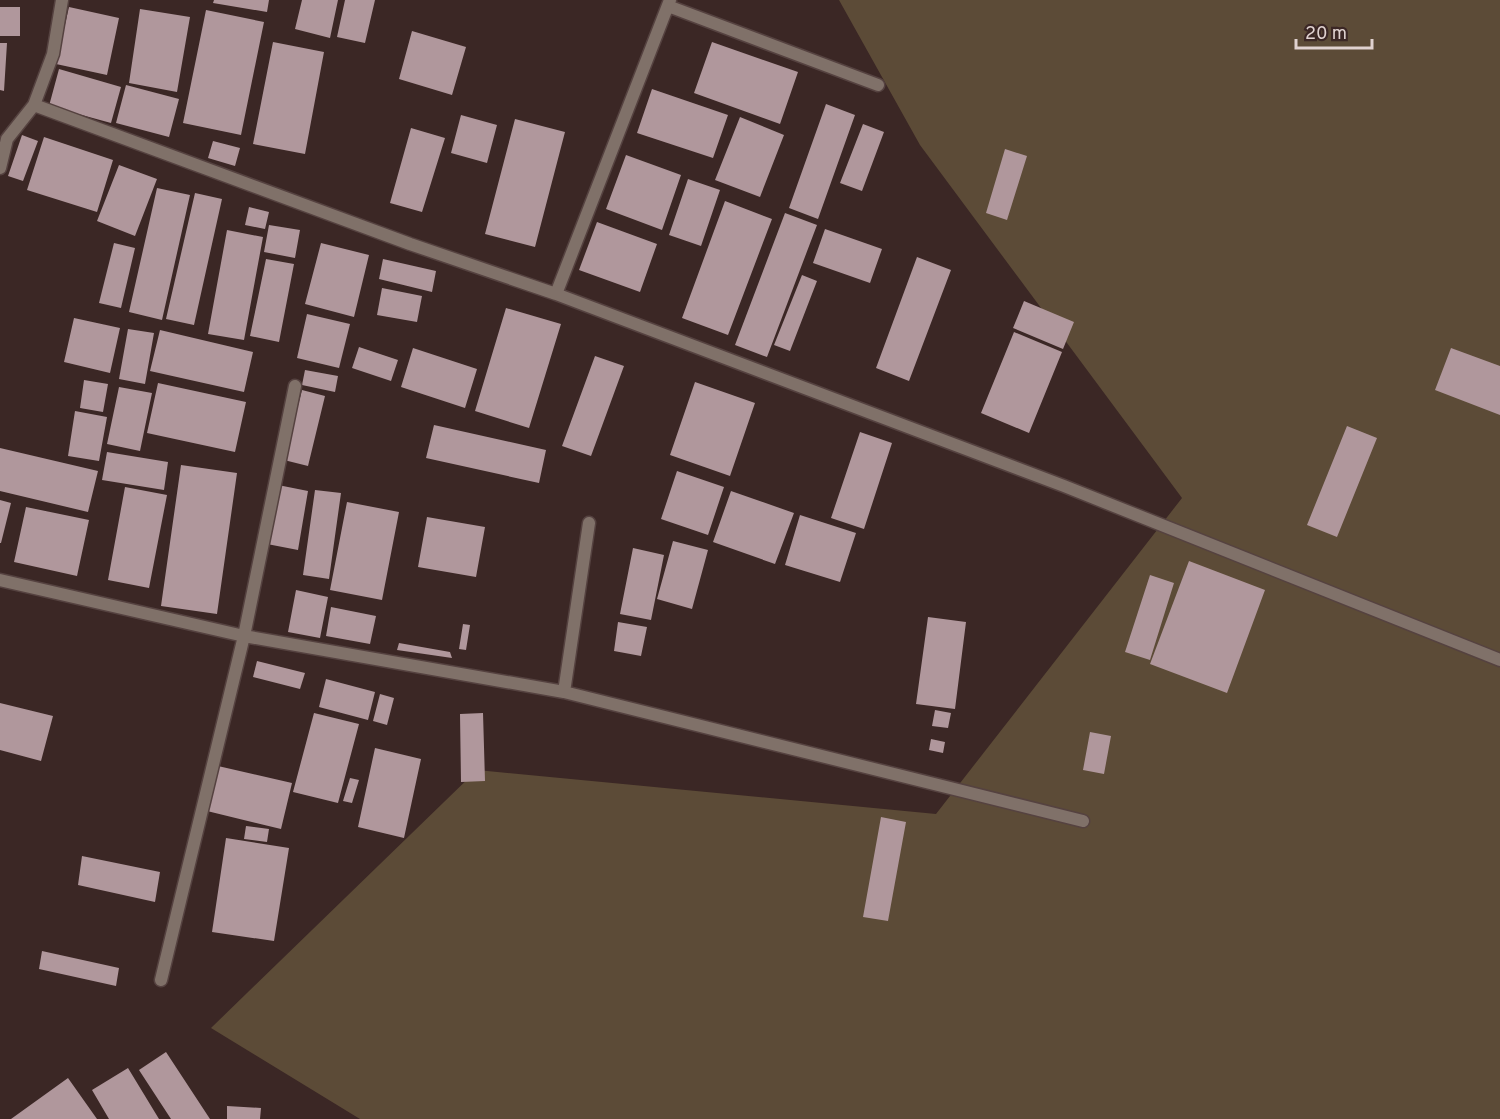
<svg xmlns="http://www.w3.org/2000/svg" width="1500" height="1119" font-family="Overpass,sans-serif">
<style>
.green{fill:#5c4b37}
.building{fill:#b0979c}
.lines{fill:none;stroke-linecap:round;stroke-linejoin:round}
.minor-casing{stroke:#554240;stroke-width:15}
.minor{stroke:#807169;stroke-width:12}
</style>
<rect width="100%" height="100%" fill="#3b2725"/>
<path class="green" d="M839,0H1500V1119H360L211,1028L477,770L936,814L1182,498L920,145Z"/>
<path class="building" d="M214,0H269L267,12L213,3Z
M302,0H338L330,38L295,29Z
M345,0H375L365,43L337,37Z
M0,7H20V36H0Z
M69,7L119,18L107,75L56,64Z
M140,9L190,17L177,92L129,83Z
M206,10L264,22L241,135L183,123Z
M412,31L466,47L452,95L399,79Z
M273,42L324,52L305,154L253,144Z
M712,42L798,72L780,124L694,93Z
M0,43H7L4,91L0,90Z
M59,69L121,87L111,123L49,106Z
M126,85L179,99L169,137L116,123Z
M652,89L728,115L713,158L637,133Z
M826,104L855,115L818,219L789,208Z
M461,115L497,125L487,163L451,153Z
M740,117L784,135L760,197L715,180Z
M515,119L565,132L535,247L485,234Z
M863,124L884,132L862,191L840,183Z
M411,128L445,138L422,212L390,203Z
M22,135L38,141L23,181L8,176Z
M44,137L113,160L97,212L27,190Z
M213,141L240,148L235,166L208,158Z
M1005,149L1027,156L1007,220L986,213Z
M626,155L681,175L662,230L606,209Z
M119,165L157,179L135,236L97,221Z
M688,179L720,190L701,246L669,235Z
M157,188L190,195L162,320L129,312Z
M195,193L222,199L194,325L166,319Z
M725,201L772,219L728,335L682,318Z
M249,207L269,212L265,229L245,225Z
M785,213L817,225L767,357L735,345Z
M597,222L657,244L640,292L579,270Z
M269,225L300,230L295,258L264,252Z
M825,229L882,249L870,283L813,263Z
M227,230L263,237L244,340L208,334Z
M114,243L135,248L121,308L99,303Z
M321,243L369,255L354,317L305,304Z
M917,257L951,270L909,381L876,368Z
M266,259L294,264L279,342L250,336Z
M383,259L436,271L432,292L379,279Z
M802,275L817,281L790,351L774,345Z
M382,288L422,296L417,322L377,315Z
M1024,301L1074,322L1063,349L1013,328Z
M506,308L561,324L529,428L475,411Z
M307,314L350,324L339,368L297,358Z
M74,318L120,328L110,373L64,362Z
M128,329L154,333L145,384L119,379Z
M160,330L253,352L244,392L150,371Z
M1014,332L1062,352L1029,433L981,413Z
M359,347L398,360L391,381L352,368Z
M413,348L477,369L465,408L401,387Z
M1451,348L1500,366V415L1435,390Z
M595,356L624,366L591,456L562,446Z
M305,370L338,376L335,392L302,385Z
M84,380L108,384L103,412L80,408Z
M695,382L755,403L730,476L670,455Z
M158,383L246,402L235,452L147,433Z
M119,387L152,393L140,451L107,444Z
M302,390L325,396L308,466L284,460Z
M75,411L107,417L99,461L68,456Z
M434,425L546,450L539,483L426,458Z
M1347,426L1377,438L1337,537L1307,525Z
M860,432L892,443L864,529L831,518Z
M0,448L98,471L88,512L0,491Z
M107,452L168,462L164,490L102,480Z
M181,465L237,473L217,614L161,606Z
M677,471L724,487L708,535L661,519Z
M278,485L308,491L298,550L267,544Z
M125,487L167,495L149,588L108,580Z
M315,490L341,493L329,579L303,575Z
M731,491L794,513L775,564L713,542Z
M0,500L11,503L1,543H0Z
M347,502L399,512L382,600L330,590Z
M26,507L89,520L77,576L14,562Z
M800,515L856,533L840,582L785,565Z
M427,517L485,527L476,577L418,567Z
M673,541L708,550L692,609L657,599Z
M633,548L664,555L651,620L620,614Z
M1189,561L1265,590L1227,693L1150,664Z
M1150,575L1174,583L1150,660L1125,652Z
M296,590L328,597L320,638L288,632Z
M331,607L376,616L370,644L326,636Z
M928,617L966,622L955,709L916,704Z
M618,622L647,627L641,656L614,651Z
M463,624L470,625L466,650L459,649Z
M399,643L450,652L452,658L397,650Z
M257,661L305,673L300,689L253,677Z
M326,679L375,692L368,720L319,707Z
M380,694L394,698L387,725L373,721Z
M0,703L53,716L41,761L0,750Z
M935,710L951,713L948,728L932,726Z
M314,713L359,724L338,803L293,792Z
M483,713L485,781L461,782L460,714Z
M1090,732L1111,736L1104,774L1083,770Z
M931,739L945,742L943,753L929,750Z
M375,748L421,759L404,838L358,827Z
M218,766L292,783L281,829L207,811Z
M350,778L359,780L352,803L343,801Z
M881,817L906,822L888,921L863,917Z
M246,826L269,829L267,842L244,839Z
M226,838L289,848L274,941L212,932Z
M82,856L160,872L155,902L78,885Z
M42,951L119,968L116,986L39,969Z
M166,1052L210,1119H171L139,1070Z
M128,1068L159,1119H109L92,1090Z
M68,1078L97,1119H11Z
M227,1106L261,1108L260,1119H227Z"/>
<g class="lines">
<g class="minor-casing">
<path id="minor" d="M668,6L878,85
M34,105L410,244L556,294L1064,486L1500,660
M0,168L7,139L34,105L53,54L62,0
M556,294L670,0
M0,580L244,636L564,692L1083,821
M564,692L589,523
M161,980L244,636L295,386"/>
</g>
<use href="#minor" class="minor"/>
</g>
<path d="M1296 39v9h76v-9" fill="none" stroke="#e0d2d0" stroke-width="3"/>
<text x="1305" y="39" font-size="18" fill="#e0d2d0" stroke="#3b2725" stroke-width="4.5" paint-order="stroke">20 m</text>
</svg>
